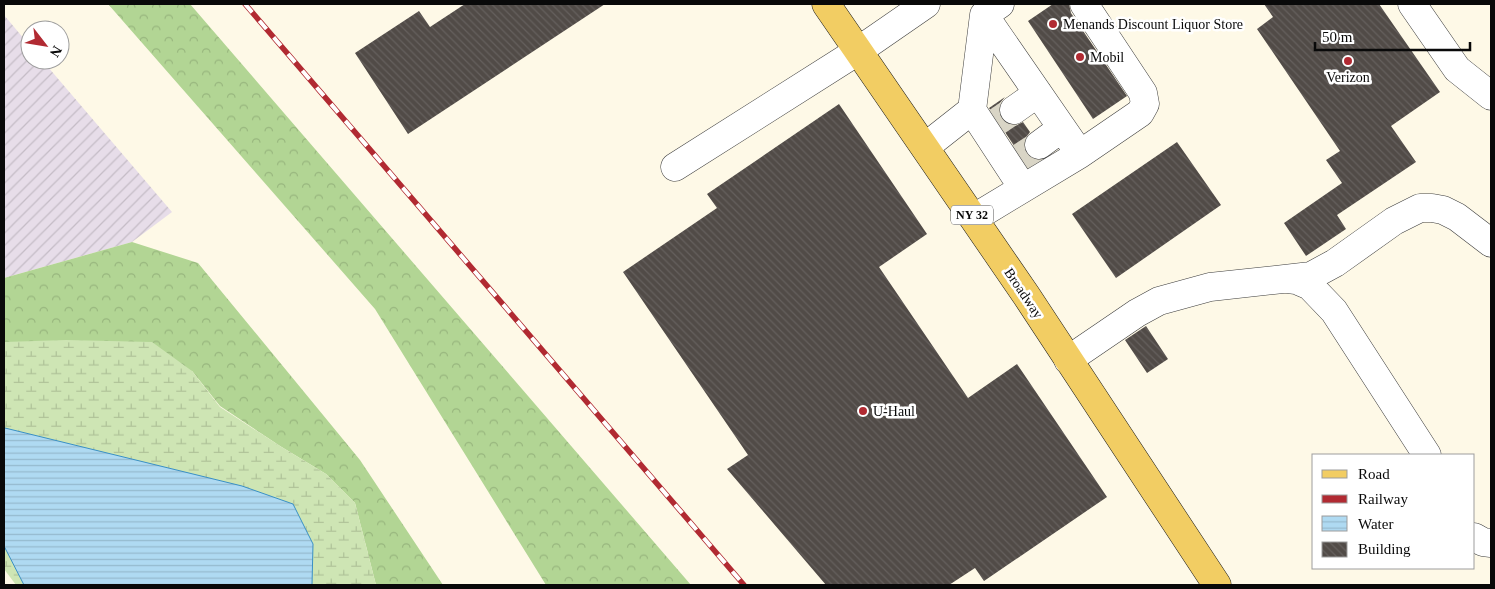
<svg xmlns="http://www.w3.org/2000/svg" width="1495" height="589" font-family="'Times New Roman',serif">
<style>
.industrial{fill:url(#industrial-furrows)}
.forest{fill:url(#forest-crowns)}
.wetland{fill:url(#wetland-marsh)}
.water{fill:url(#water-rules);stroke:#3a90c5}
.building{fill:url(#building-back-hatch)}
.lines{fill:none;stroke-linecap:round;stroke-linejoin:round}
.minor-tunnel{stroke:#d9d5c6;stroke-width:28;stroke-dasharray:28 14;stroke-linecap:butt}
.minor-casing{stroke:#3c3c3c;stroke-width:29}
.major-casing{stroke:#1a1a1a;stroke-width:29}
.minor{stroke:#fff;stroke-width:28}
.major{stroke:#f2cd63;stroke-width:28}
.rail-casing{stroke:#b12a32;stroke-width:5.5}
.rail{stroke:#fff;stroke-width:4;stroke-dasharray:11;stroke-linecap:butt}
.poi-dot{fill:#b12a32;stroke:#fff;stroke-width:2}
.labels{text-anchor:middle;stroke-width:5;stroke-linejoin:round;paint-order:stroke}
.shield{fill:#fff;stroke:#535353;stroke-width:1}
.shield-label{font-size:12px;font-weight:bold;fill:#090909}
.poi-label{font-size:14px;fill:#090909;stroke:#fff;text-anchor:start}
.street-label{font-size:14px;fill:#090909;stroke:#fff}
</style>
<defs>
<pattern id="industrial-furrows" width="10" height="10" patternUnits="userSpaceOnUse" patternTransform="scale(1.25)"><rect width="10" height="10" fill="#e7dde9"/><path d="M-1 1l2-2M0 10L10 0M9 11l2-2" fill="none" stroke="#c5bcc6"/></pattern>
<pattern id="forest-crowns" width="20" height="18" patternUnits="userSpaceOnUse" patternTransform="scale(1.25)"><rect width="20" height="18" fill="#b2d594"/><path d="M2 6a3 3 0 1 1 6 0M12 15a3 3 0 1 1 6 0" fill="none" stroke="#98b67e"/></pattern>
<pattern id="wetland-marsh" width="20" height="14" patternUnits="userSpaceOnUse" patternTransform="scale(1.25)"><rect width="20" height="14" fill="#cee5b4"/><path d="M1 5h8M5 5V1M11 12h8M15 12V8" fill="none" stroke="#b0c399"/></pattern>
<pattern id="water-rules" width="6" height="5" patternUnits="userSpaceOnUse" patternTransform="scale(1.25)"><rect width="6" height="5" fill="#afdaf2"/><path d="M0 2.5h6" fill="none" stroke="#95bace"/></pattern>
<pattern id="building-back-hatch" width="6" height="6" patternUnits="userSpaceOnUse" patternTransform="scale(1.25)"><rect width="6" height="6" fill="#514b47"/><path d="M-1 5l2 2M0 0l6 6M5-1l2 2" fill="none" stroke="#65605d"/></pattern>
</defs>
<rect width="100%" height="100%" fill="#fef9e7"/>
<path class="industrial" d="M4,15L30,46V60H42L172,212L132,242L4,278Z"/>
<path class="forest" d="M108,4H190L691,585H546L375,309Z
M132,242L198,263L360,460L443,585H376L355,503L326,474L280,446L220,406L192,371L15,342H4V278Z"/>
<path class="wetland" d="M66,340L152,342L192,371L220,407L280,446L326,474L355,503L376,585H16L4,569V342Z"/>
<path class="water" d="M5,428L242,486L293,504L313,544L312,585H24L4,546V429Z"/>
<path class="building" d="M465,4H605L408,134L355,53L419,11L430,27Z
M1053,4H1069L1071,13L1127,96L1093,119L1028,21Z
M1264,4H1379L1440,92L1391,126L1416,162L1337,215L1346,229L1306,256L1284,223L1342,183L1326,160L1340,151L1257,29L1273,17Z
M1005,97L1000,103L998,111L1002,119L1007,124L1015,126L1023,122L1030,132L1025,139L1024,147L1027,155L1032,159L1039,160L1028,167L989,108Z
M839,104L927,234L879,267L968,398L1017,364L1107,497L984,581L975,568L949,585H826L727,469L748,455L623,272L717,208L707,194Z
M1177,142L1221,205L1116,278L1072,214Z
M1146,326L1168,359L1147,373L1125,340Z"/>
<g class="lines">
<path class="minor-tunnel" d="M995,123L1014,110
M1019,158L1039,145"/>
<g class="minor-casing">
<path id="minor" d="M1000,4L984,15L972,110L1023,188
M1412,4L1457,69L1491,96
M984,15L1080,154
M1014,110L1038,93
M1039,145L1062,128
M925,147L972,110
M675,167L858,51L926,4
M974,218L1080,154L1140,113L1145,104L1143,93L1084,4
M1288,279L1296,280L1310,286L1334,311L1427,455
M1068,360L1137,313L1159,301L1210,287L1311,276L1335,263L1394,221L1420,208H1432L1443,210L1457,217L1491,243
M1474,537L1483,542L1491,543"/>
</g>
<g class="major-casing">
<path id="major" d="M826,4L1026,295L1217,585"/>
</g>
<use href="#minor" class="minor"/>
<use href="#major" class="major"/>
<g class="rail-casing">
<path id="rail" d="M245,4L744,585"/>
</g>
<use href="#rail" class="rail"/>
</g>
<g class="poi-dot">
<circle cx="1053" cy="24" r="5"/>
<circle cx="1080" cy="57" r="5"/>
<circle cx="1348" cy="61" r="5"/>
<circle cx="863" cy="411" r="5"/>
</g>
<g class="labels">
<rect class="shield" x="951" y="205.5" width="42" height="19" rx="4"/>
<g class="shield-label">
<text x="972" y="219">NY 32</text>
</g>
<g class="poi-label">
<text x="1063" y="29">Menands Discount Liquor Store</text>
<text x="1090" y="62">Mobil</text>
<text x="1348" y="82" text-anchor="middle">Verizon</text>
<text x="873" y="416">U-Haul</text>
</g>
<g class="street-label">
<text transform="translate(1024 293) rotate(56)" y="5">Broadway</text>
</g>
</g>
<rect width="1495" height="589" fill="none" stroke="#090909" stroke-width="10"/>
<rect x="1312" y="454" width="162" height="115" fill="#ffffff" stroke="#9d9d9d"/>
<rect x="1322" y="470" width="25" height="8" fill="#f2cd63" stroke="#9d9d9d"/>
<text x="1358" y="479" font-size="15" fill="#090909">Road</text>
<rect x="1322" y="495" width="25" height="8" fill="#b12a32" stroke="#9d9d9d"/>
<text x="1358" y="504" font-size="15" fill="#090909">Railway</text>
<rect x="1322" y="516" width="25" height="15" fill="url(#water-rules)" stroke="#9d9d9d"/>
<text x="1358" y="529" font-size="15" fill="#090909">Water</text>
<rect x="1322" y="542" width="25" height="15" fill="url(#building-back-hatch)" stroke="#9d9d9d"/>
<text x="1358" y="554" font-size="15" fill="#090909">Building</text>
<g transform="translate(45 45) rotate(121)"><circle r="24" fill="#ffffff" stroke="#9d9d9d"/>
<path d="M0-4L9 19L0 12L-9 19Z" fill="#b12a32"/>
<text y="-8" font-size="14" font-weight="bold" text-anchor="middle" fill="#090909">N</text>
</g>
<path d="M1315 42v8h155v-8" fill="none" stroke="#090909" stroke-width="2.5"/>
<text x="1322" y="42" font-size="15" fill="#090909" stroke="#ffffff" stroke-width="4" paint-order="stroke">50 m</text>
</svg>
